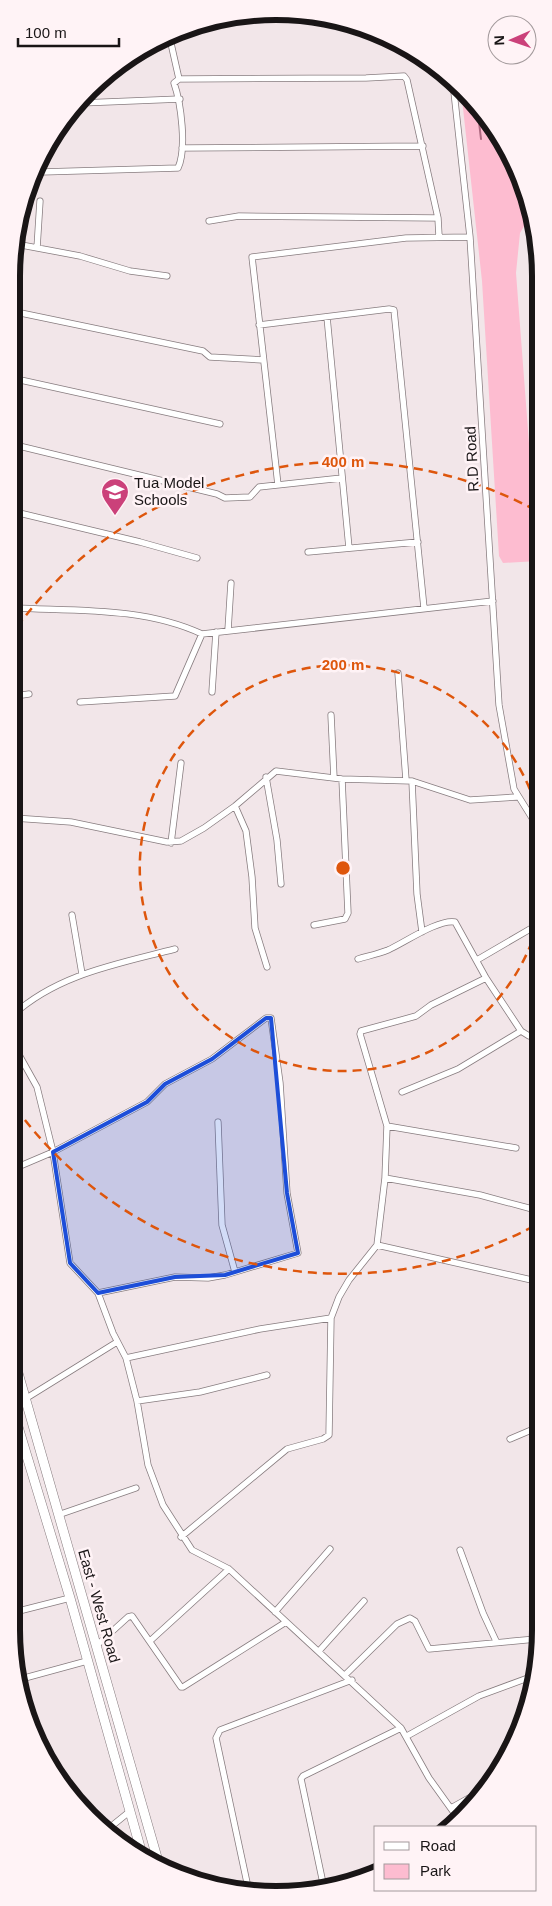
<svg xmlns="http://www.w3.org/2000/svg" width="552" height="1906" font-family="Arial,sans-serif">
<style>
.green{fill:#fdbcd0}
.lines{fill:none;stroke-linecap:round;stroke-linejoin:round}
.stream{stroke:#ad687f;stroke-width:2}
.street-casing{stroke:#877c7f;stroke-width:7}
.primary-casing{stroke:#877c7f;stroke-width:10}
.street{stroke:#fff;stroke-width:5.5}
.primary{stroke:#fff;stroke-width:9}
.marked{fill:#1d4ed8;fill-opacity:0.2;stroke:#1d4ed8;stroke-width:4;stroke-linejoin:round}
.ring{fill:none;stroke:#de560c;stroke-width:2.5;stroke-dasharray:9 6}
.labels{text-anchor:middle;stroke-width:5;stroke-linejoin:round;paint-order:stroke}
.street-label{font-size:15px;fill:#191516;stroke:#fff3f6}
.poi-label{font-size:15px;fill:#191516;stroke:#fff3f6;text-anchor:start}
.rim{fill:none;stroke:#191516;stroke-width:6}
.centre{fill:#de560c;stroke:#fff3f6;stroke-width:2.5}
.ring-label{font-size:15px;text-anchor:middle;font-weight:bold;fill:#de560c;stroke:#fff3f6;stroke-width:5;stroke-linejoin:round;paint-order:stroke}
</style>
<rect width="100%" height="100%" fill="#f2e6e9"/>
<path class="green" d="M461,90L475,101L514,159L532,220L527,221L520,233L516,273L538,561L503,563L499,556L482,281Z"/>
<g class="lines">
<path class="stream" d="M477,105L481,139"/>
<g class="street-casing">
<path id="street" d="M170,39L179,79
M453,83L470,237L499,705L514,789L537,826
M81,103L180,99
M182,148L423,146
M41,172L178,168C187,149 181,103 174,83L179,79L366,78L404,76L407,80L438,218L439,236
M209,221L239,216L438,218
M16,244L80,256L130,271L167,276
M37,248L40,201
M16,312L203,351L210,357L263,360
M327,317L349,548
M259,325L389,309L394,310L424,608
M16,379L220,424
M15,445L217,494L225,498L250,497L259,487L342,478
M278,485L252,257L406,238L470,237
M15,512L140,542L197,558
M308,552L418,542
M15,608C77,611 144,607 202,634L493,601
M228,630L231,583
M398,673L406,780
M212,692L216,632
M15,696L29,694
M80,702L175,696L202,634
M331,715L334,778
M266,777L277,840L281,884
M412,781L417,894L422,932
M235,806L246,831L252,877L255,928L267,967
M14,818L71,822L167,842L181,841L204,828L235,806L276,771L342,779L412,781L470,800L517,797
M171,843L181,763
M72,915L82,974
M314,925L345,919L348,913L342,779
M358,959C368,956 378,954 388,950C404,943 438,919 455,922L486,978L521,1031L529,1036L537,1037
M477,960L537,925
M14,975L20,1009
M13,1015C58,974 118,964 175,949
M13,1044L37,1087L53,1152L70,1263L98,1293L113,1333L126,1358L137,1401L148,1465L163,1505L192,1550L229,1569L401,1728L429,1778L457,1817
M402,1092L458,1069L521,1031
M218,1122L222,1225L235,1272
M387,1126L516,1148
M13,1169L53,1152L147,1102L165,1084L212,1059L266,1018H271L280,1083L287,1193L298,1253L225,1275L208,1278L175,1277L98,1293
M385,1178L480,1195L536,1210
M377,1245L536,1281
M126,1358L260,1329L331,1318
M25,1399L117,1342
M137,1401L200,1392L267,1375
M510,1439L536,1428
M58,1515L136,1488
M181,1537L287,1449L323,1439L329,1435L331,1318L339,1297L349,1280L377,1245L385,1178L387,1126L360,1034L361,1031L416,1016L431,1005L486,978
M460,1550L483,1613L496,1641
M275,1612L330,1549
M11,1613L70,1598
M150,1641L229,1569
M96,1646L128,1617L132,1616L181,1687H183L286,1622
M319,1651L364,1601
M346,1674L397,1624L410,1618L415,1621L429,1649L536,1639
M21,1679L87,1661
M407,1736L479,1696L536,1675
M451,1808L478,1793
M108,1829L129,1812
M329,1887L348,1884
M324,1888L301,1779L303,1776L401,1728
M249,1892L216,1738L220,1730L352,1680"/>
</g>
<g class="primary-casing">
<path id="primary" d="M12,1352L160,1868
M12,1407L70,1598L142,1854"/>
</g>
<use href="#street" class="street"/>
<use href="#primary" class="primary"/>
</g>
<path class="marked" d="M266,1018H271L287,1193L298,1253L225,1275L175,1277L98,1293L70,1263L53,1152L147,1102L165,1084L212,1059Z"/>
<g class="ring">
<path d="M537 927A203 203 0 1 1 537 809"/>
<path d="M534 1226A406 406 0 0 1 15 1107M17 627A406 406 0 0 1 537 511"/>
</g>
<defs>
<g id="school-pin" transform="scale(1.4375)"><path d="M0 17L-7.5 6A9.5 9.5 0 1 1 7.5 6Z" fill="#cb417a" stroke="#fff3f6"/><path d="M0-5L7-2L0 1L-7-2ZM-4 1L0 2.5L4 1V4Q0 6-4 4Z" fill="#fff"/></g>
</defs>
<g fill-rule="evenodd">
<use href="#school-pin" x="115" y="492"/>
</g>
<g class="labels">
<g class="street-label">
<text transform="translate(472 459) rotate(-93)" y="5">R.D Road</text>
<text transform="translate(99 1606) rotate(74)" y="5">East - West Road</text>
</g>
<g class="poi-label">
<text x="134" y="488">Tua Model<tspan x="134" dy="17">Schools</tspan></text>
</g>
</g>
<path d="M0 0H552V1906H0ZM276 20H276A256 256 0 0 1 532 276V1630A256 256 0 0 1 276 1886H276A256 256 0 0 1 20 1630V276A256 256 0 0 1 276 20Z" fill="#fff3f6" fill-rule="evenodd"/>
<path class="rim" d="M276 20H276A256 256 0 0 1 532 276V1630A256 256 0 0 1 276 1886H276A256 256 0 0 1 20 1630V276A256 256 0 0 1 276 20Z"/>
<circle cx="343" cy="868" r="8" class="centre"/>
<g class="ring-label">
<text x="343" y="467">400 m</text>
<text x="343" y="670">200 m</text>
</g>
<rect x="374" y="1826" width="162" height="65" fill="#fff3f6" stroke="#a39a9c"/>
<rect x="384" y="1842" width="25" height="8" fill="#ffffff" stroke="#a39a9c"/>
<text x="420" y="1851" font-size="15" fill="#191516">Road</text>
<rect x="384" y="1864" width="25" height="15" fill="#fdbcd0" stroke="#a39a9c"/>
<text x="420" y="1876" font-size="15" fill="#191516">Park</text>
<g transform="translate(512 40) rotate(268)"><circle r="24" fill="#fff3f6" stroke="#a39a9c"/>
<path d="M0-4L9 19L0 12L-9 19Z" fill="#cb417a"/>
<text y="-8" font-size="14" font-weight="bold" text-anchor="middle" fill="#191516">N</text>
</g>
<path d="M18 38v8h101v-8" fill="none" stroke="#191516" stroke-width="2.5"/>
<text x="25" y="38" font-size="15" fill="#191516" stroke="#fff3f6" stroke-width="4" paint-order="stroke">100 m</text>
</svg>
